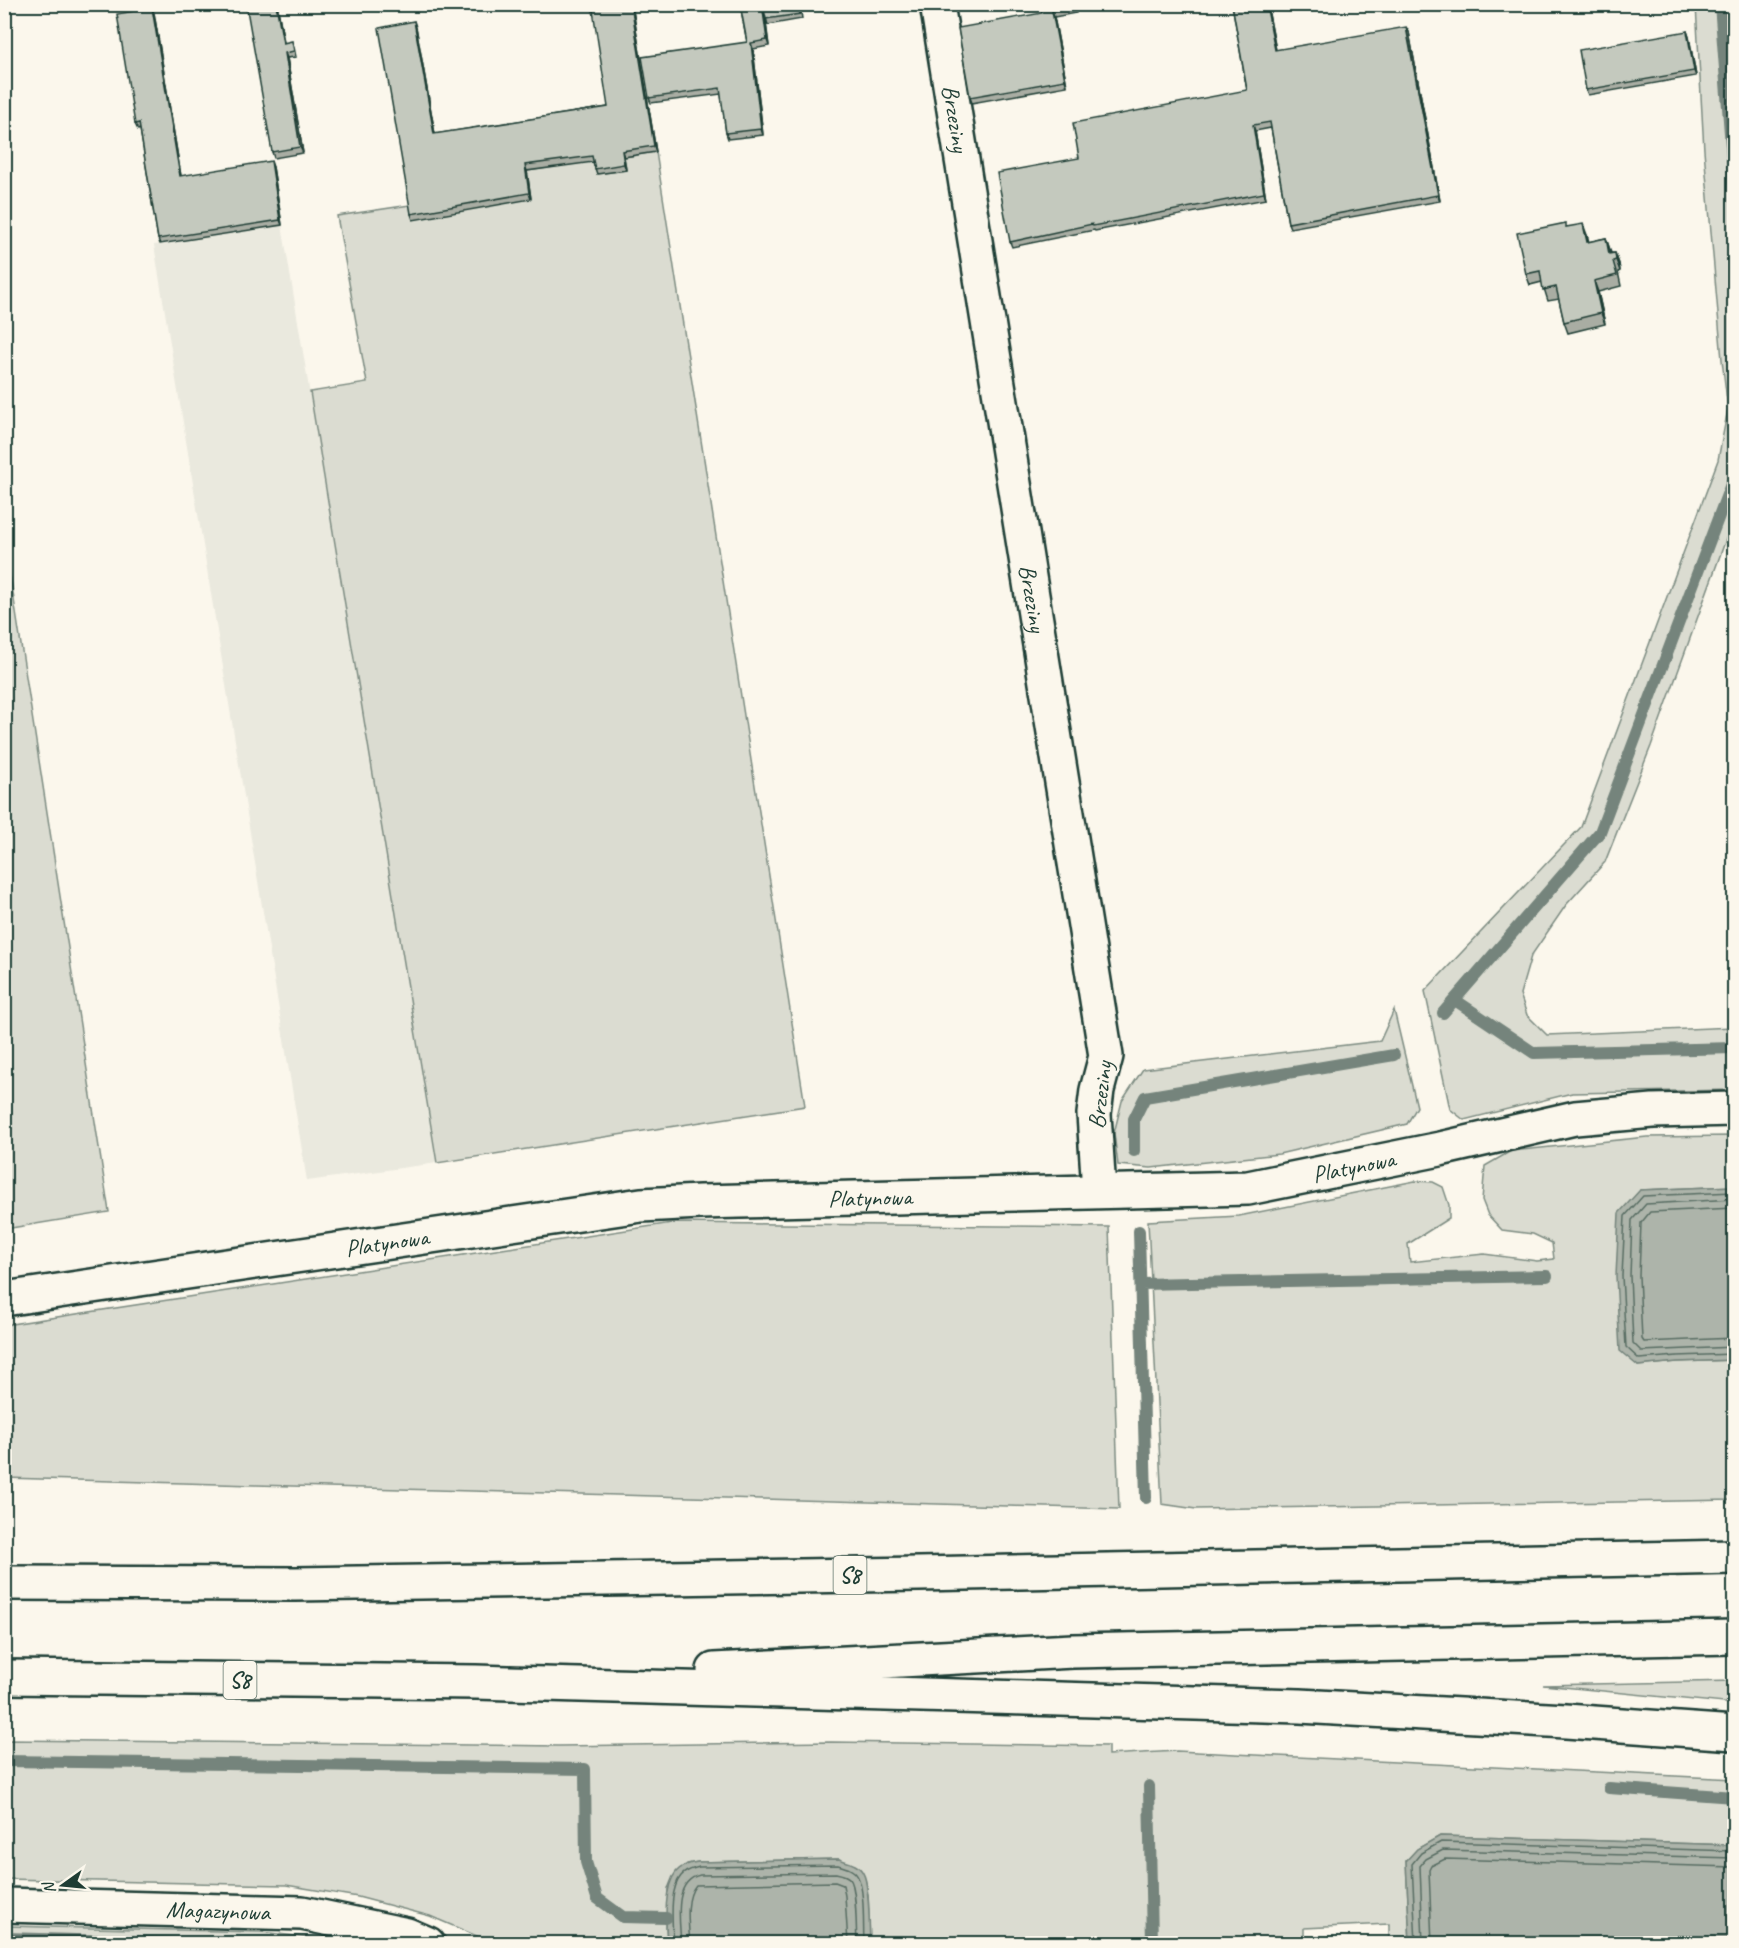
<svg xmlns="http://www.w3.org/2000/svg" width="1739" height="1948" font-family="Caveat,sans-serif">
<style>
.built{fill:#eae9de}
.green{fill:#dbdcd1;stroke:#7d8c82;stroke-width:1.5}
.water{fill:#adb4aa;stroke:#74847b;stroke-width:1.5}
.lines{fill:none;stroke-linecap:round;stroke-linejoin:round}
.shore{stroke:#586d63;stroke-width:1.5}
.stream{stroke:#74847b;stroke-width:12}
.minor-casing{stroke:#1f3d34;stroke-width:38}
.tertiary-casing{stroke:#1f3d34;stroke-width:38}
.motorway-casing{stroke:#1f3d34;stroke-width:38}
.minor{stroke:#fbf7ec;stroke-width:33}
.tertiary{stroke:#fbf7ec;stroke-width:33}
.motorway{stroke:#fbf7ec;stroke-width:33}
.wall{fill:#a9ada3;stroke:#1f3d34;stroke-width:1.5}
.shaded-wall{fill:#898d85;stroke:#1f3d34;stroke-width:1.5}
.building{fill:#c4c9be;stroke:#1f3d34;stroke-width:1.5}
.labels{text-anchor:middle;stroke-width:5;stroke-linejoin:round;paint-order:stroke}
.shield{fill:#fbf7ec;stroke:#61756b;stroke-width:1.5}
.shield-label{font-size:22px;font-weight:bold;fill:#1f3d34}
.street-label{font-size:24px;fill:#1f3d34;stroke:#fbf7ec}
</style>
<rect width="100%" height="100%" fill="#fbf7ec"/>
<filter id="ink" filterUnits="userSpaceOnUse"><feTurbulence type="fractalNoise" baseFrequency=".0167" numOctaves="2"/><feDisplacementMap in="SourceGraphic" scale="12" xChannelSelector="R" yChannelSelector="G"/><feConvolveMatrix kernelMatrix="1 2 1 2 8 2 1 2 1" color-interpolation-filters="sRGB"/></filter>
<g filter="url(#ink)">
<path class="built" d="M282,225L437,1163L307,1181L154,245Z"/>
<path class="green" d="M1696,5H1732L1734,44V517L1651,746L1605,862L1566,905L1531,956L1520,994L1527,1015L1547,1035L1734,1027V1090L1572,1093L1464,1120L1450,1109L1425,991L1581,827L1718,460L1728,409L1722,360L1704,150Z
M656,152L805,1106L437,1163L310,392L367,383L337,216L410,205L527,171L594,161L597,174L625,170L624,157Z
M4,535L109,1212L5,1229H4Z
M1394,1010L1417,1107L1407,1124L1279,1154L1151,1168L1118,1165L1114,1133L1122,1101L1143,1069L1380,1041Z
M1734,1136V1186L1640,1190L1638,1366L1677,1362L1734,1360V1500L1196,1509L1162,1504L1148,1221L1239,1216L1415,1181L1433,1182L1443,1187L1449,1205V1218L1408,1244L1410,1262L1484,1254L1537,1261L1554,1259L1552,1243L1533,1234L1502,1230L1488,1215L1482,1200L1485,1166L1511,1151L1647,1137Z
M672,1223L1109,1227L1119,1509L5,1478V1325Z
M1734,1681V1704L1543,1685Z
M5,1740L559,1746L831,1742L1108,1746V1755L1177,1751L1734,1779V1845L1440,1836L1417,1849L1406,1861L1410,1943H1389V1924L1304,1928V1944H1010L1009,1941L870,1943L868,1894L839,1859L698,1862L687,1864L668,1888L666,1927L667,1944L493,1943L430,1916L358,1897L286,1885L5,1879Z
M5,1926L261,1932L321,1939L342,1943H5Z"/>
<path class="water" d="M1734,1186V1360L1677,1362L1638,1366L1620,1351L1616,1276L1619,1213L1640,1190Z
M1440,1836L1734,1845V1943H1410L1406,1861L1417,1849Z
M839,1859C847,1862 859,1864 863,1873C870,1884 869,1928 870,1943H667C666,1924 663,1888 676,1872C682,1865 690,1863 698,1862Z"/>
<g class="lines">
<path class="shore" d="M1734,1192L1643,1196L1625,1216L1622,1276L1626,1347L1639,1359L1677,1356L1734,1354
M1734,1199L1646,1204L1632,1220L1630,1276L1633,1343L1641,1351L1734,1347
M1734,1208L1650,1212L1641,1223L1639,1276L1642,1339L1644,1342L1734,1338
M673,1944C673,1925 668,1891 681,1876C686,1870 693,1869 699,1867L838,1865C845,1867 854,1869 858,1877C865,1891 863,1927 864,1944
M681,1944C680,1922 672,1881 700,1875L836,1873C841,1874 847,1875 850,1879C857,1887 856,1931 857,1944
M690,1944C689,1926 684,1899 696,1885L835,1882L843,1885L845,1896L848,1944
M1416,1944L1412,1864L1421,1853L1441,1842L1734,1851
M1423,1944L1420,1866L1426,1859L1443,1850L1734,1858
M1432,1944L1429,1870L1431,1866L1445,1859L1734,1867"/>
<path class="stream" d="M1720,4L1734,185
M1455,1000L1534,1053L1734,1048
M1443,1013L1600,832L1734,476
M1134,1151V1119L1145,1097L1394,1055
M1139,1231L1146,1498
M1141,1284L1547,1276
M4,1761L585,1769L586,1862L597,1898L623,1917L666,1918
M1149,1786L1152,1944
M1609,1788L1734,1797
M4,1938L220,1944"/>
<g class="minor-casing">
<g id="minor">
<path id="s1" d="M937,4L1106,1056L1097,1090L1094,1114L1099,1191"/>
<path id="s2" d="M4,1299L641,1205L700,1202L1248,1188L1440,1149L1575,1118L1653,1111L1734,1109"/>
</g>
</g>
<g class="tertiary-casing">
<g id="tertiary">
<path id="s3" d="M4,1905L302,1913L407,1935L428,1944"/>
</g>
</g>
<g class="motorway-casing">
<path id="motorway" d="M4,1583L295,1584L919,1574L1734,1557
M714,1670L1073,1651L1734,1637
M4,1677L476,1682L1300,1706L1566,1721L1734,1733"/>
</g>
<use href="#minor" class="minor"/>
<use href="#tertiary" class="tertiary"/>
<use href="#motorway" class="motorway"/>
</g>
<path class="wall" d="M277,4L284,43L294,47L296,57L287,58L303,153L274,158L272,152Z
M632,4L656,152L624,157L626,170L597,174L593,162L527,171L531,199L413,220L411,214L416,27L435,134L608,107Z
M740,4H800L802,19L768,25L765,14L769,46L753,49L763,135L728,139L726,133L721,94L651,103L649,98L747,42Z
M1074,4L1076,13L1054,17L1067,86L972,103L970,97L1042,13Z
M1232,4H1267L1276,50L1409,32L1440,201L1290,228L1288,223L1271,128L1255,131L1266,199L1095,231L1094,230L1012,247L1010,242L1079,158L1247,90Z
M154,13L181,176L273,167L282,225L160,244L158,239L140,129L138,130L135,124Z
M1687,31L1689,37L1696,76L1588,95L1586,90Z
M1567,227L1587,235L1589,242L1606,238L1611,253H1615L1619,264L1620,271L1618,272L1621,286L1598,292L1605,324L1568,333L1564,322L1559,299L1548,301L1542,282L1530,285L1526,274Z"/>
<path class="shaded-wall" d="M276,4H277L285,49L283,43Z
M631,4H632L656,152L654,146Z
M762,4H763L769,46L767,40Z
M1266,4H1267L1277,56L1275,50Z
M152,8L154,13L182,182L180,176Z
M1052,11L1054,17L1067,86L1065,80Z
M414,21L416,27L436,140L434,134Z
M1406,27L1409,32L1440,201L1438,195Z
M1687,31L1689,37L1696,76L1694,71Z
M751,43L753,49L763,135L761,129Z
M285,53L287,58L303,153L300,147Z
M1253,125L1255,131L1266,199L1264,193Z
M622,151L624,157L626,170L624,164Z
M271,161L273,167L282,225L280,220Z
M525,165L527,171L531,199L529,193Z
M1583,224L1587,235L1591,254L1587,242Z
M1606,238L1610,250L1613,265L1609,254Z
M1615,253L1619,264L1620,271L1616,260Z
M1594,281L1598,292L1605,324L1601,313Z"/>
<path class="building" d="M246,4H276L283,43L292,41L294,51L285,53L300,147L272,152Z
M592,4H631L654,146L622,151L624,164L595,169L592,156L525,165L529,193L411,214L379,28L414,21L434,134L608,107Z
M740,4H762L767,40L751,43L761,129L726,133L720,88L649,98L642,57L747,42Z
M763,4H799L800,14L766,19Z
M1040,4H1073V7L1052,11L1065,80L970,97L958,28L1042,13Z
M1232,4H1266L1275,50L1406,27L1438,195L1288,223L1270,122L1253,125L1264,193L1093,226L1092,224L1010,242L997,173L1079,158L1073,123L1247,90Z
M152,8L180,176L271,161L280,220L158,239L139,123L135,124L117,14Z
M1687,31L1694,71L1586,90L1579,50Z
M1566,223V227L1583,224L1587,242L1606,238L1609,254L1615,253L1616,260L1613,261L1617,275L1594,281L1601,313L1564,322L1556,287L1543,290L1540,271L1526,274L1517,233Z"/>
</g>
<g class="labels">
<g class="shield">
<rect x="833.5" y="1556" width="33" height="38" rx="4.5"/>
<rect x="223.5" y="1661" width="33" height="38" rx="4.5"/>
</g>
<g class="shield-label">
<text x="850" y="1583">S8</text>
<text x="240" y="1688">S8</text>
</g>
<g class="street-label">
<text dy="8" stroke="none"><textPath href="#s1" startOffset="116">Brzeziny</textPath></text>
<text dy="8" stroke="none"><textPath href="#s1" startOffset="602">Brzeziny</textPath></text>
<text transform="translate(1100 1095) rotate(-83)" y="8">Brzeziny</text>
<text dy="8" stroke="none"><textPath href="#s2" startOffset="1359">Platynowa</textPath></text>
<text dy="8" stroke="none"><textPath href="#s2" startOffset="873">Platynowa</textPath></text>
<text dy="8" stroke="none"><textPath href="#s2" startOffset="387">Platynowa</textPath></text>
<text dy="8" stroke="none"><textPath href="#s3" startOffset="214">Magazynowa</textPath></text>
</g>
</g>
<rect width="1739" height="1948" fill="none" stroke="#fbf7ec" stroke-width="24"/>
<rect x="12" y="12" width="1715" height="1924" fill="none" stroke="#1f3d34" stroke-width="2" filter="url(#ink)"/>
<g transform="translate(63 1885) rotate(255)" stroke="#fbf7ec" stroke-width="4.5" paint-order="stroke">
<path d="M0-4.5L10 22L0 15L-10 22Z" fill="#1f3d34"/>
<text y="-9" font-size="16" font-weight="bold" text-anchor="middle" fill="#1f3d34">N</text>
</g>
</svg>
